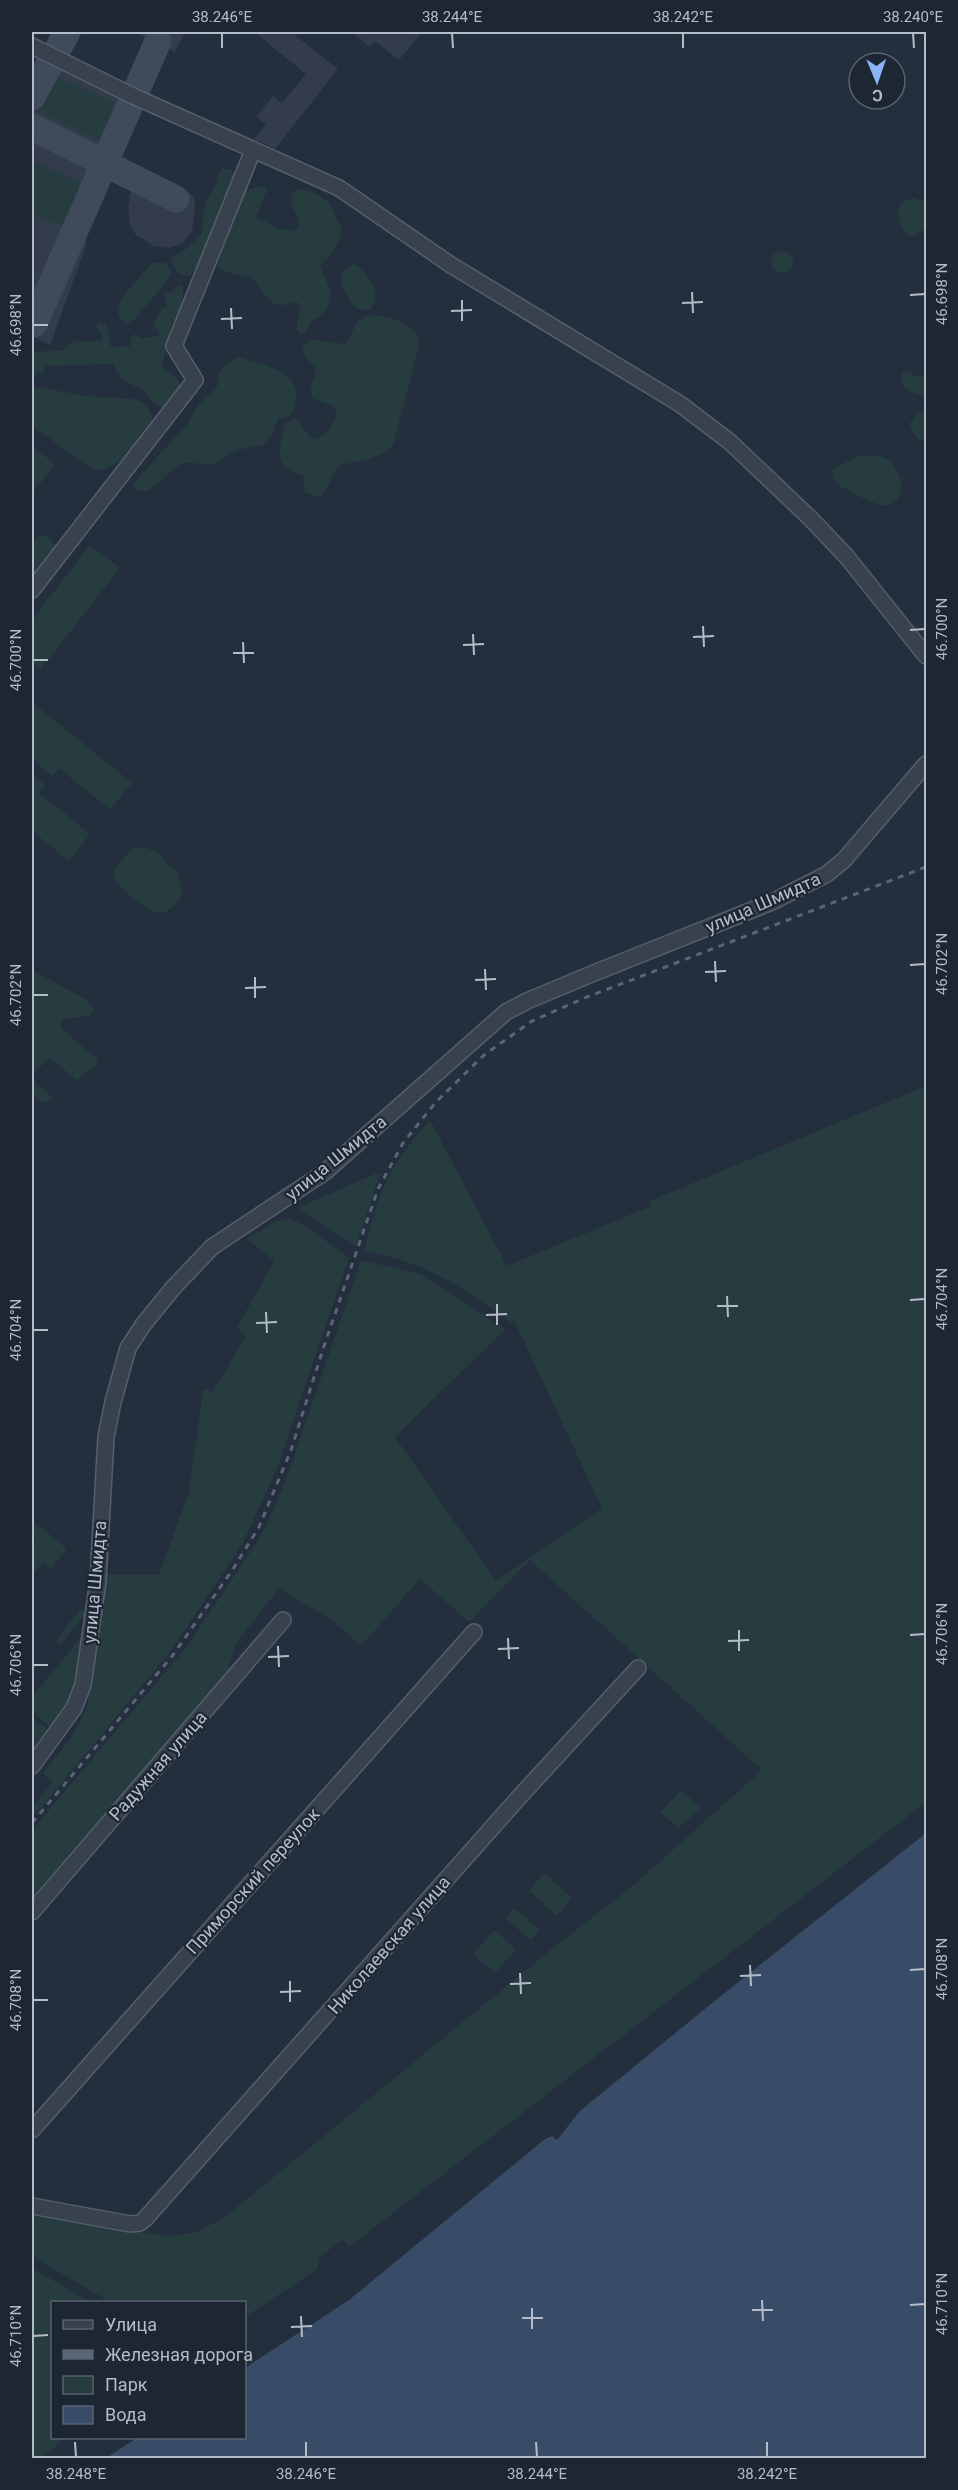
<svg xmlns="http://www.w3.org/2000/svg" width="958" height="2490" font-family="Roboto,sans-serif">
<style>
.airport{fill:#323c4b}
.green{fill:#263c3f}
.water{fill:#394c67}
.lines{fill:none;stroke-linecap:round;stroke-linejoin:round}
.taxiway{stroke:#3f4a5a;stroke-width:27}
.minor-casing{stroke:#565f6c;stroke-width:18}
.minor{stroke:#38414e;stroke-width:15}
.rail{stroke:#5a6575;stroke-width:3;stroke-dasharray:6 6;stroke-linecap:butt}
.ticks{fill:none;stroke:#b4bcc9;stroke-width:2}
.labels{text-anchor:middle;stroke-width:4.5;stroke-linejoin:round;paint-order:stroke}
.street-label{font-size:18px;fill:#b4bcc9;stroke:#1d2633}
.neatline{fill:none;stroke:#b4bcc9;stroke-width:2}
.ticks-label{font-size:15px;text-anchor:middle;fill:#b4bcc9}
</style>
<rect width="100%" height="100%" fill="#242f3e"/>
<path class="airport" d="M59,32H77L63,55L131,86L152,41L140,35L141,32H185L175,52L164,47L144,90L154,95L146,109L135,113L116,156L191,194L195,199V210L192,231L184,242L169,248L154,246L136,235L130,225L128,207L132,186L107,174L81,233L87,243L50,345L32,336V67L36,59L32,57V37L50,46Z
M261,32H291L338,69L275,149L254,139L266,124L256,117L273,96L282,103L306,74L258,35Z
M351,32H422L399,60L375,41L370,47Z"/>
<path class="green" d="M58,77L121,106L105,144L32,109V105L45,80Z
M32,160L89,187L69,229L32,212Z
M223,169H230L234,172V184L201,262L190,276C180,276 171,268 172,258L189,247L201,234L205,202L215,186L219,172Z
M257,187H268L256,217C270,222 286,238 299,227C300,214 288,207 292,193L300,189C312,191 327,197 332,209C336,216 335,220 341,226C342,240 331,257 320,265C323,273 327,281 329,288C333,300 325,318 313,319L305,333L301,334L297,331V324L301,306L297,302C293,302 287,305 283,305C266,306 263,286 252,279C244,274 230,274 221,270L218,265L235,214L241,206V198L245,191Z
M913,198L926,202V228L914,236L907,235C900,223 894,214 902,202Z
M771 262a11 11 0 1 1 22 0a11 11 0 1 1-22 0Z
M164,262L171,270L170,277L134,320L128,323C104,314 129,288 140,277C144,273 148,265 154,263C155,263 163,263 164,262Z
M354,264C368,272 385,296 370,310L357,309C345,296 330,272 354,264Z
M178,285L183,286L182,305L171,326L162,366C170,374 182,378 182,390L168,406L163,408L156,406L145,392L122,379L112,364L46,366L43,373L32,377V352L64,350L75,340L87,342L102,340V333L96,328L98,322L106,324L111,347L130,346L131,338L134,334L142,338L159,336V332L153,324L161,310L167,307L164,296L166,293L172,292Z
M369,315C388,316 416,321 419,344L394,442C385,460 356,460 339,466L322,495C317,497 310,495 305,492L303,476C297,473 290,472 285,467C275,457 282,437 285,424L294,419C303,423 305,434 313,439C329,436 333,426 337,411L333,406L312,398C308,382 318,378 315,369C313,364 306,358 303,353V348L310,339L345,344C354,333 354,319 369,315Z
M238,357C261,364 306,371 295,406C292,416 288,418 278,418L273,434L263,445L237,450L215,464L181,463L148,491H137L134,486L135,482L188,423L200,403L216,388L219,382L218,374L225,365Z
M903,372H909L915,376L926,375V395C915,395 904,390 900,379Z
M32,386L86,396L133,399L142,402L150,411L153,420C141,444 122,467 95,471L32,426Z
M926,411V442C917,440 911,433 910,423L919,412Z
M32,446L55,464L32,494Z
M871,455C886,457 893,460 899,475C906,491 897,510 878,504C869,502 860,496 852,492C847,489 839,487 835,482C832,478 832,474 833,469L856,457Z
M43,535L48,537L58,547L32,581V542Z
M90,545L120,568L40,670L32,663V620Z
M32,702L132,783L110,810L59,768L52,776L32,759Z
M32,774L45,785L39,793L90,834L69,861L32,831Z
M146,847L159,854L169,866L178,872L182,895C176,903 172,911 161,913C151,914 112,885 113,873C113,869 129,853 133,849Z
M32,970L85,999L94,1009L89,1016L64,1019L60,1024L61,1028L98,1060L97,1064L77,1080L49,1057L32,1076Z
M32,1079L53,1098L42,1103L32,1094Z
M926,1086V1802L349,2247L342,2240L318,2258L319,2268L245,2317L244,2302H110L32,2256V2210L168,2237L197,2232L225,2217L547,1953L636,1883L762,1770L530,1560L469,1622L420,1579L361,1646L334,1622L279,1588L237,1642L224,1682L32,1902V1830L186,1648L257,1542L271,1516L290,1469L361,1260L420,1274L505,1329L395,1437L496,1581L602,1508L514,1320L511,1323C461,1286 426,1262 364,1251C371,1227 376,1202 387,1180C397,1158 414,1139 430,1120L507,1266L651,1206L650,1201Z
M375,1174H380L356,1246L297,1208Z
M289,1219L300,1223L349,1257L278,1466L242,1545L173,1648L32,1819V1807L53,1782L43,1773L71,1738L87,1707L107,1574L159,1575L189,1492L203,1391L205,1389L212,1392L246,1336L237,1328L274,1261L247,1239L275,1222Z
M32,1520L67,1549L51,1568L43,1562L32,1575V1545L36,1540L32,1536Z
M81,1609L86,1613L60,1645L55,1641Z
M83,1635L73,1700L50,1727L32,1712V1697Z
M32,1717L48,1730L32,1750Z
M681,1790L701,1808L678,1828L660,1812Z
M544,1873L572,1898L557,1916L529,1891Z
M514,1908L540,1930L531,1940L505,1918Z
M494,1930L516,1949L495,1973L473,1954Z
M32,2268L90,2302H52V2438H65L42,2458H32Z"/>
<path class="water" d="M926,1833V2458H106L137,2438H244L245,2368L349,2300L545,2139L552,2136L557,2140L580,2111L717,1999Z"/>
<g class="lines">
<path class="taxiway" d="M32,97L67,32
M32,127L176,199
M32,323L34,324L158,41"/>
<g class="minor-casing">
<path id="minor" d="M32,46L133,96L339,188L451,265L680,404L730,442L812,520L847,557L926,656
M32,590L195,380L174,346L253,150
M32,1766L74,1708L83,1685L98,1581L106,1437L113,1402L128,1348L143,1325L173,1288L212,1247L325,1172L506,1012L527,1001L594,973L772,902L827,874L844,860L926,764
M32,1912L283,1620
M32,2130L474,1632
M32,2206L130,2224L140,2223L145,2219L522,1794L638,1668"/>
</g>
<use href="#minor" class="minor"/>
<path class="rail" d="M32,1823L173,1655L233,1569L259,1527L291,1450L323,1349L378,1189L403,1143L436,1102L484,1055L532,1021L587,997L926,867"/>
</g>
<path class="ticks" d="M222,33V48M452,33L453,48M683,33V48M913,33L914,48M692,292L693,313M910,295L925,294M462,300V321M682,303L703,302M231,308L232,329M451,311L472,310M221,319L242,318M33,325H48M703,626L704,647M910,630L925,629M473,634L474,655M693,637L714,636M243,642L244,663M463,645L484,644M233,653H254M33,660H48M715,961L716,982M910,965L925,964M485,969L486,990M705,972L726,971M255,977V998M475,980L496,979M245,988L266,987M33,995H48M727,1296L728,1317M910,1300L925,1299M497,1304V1325M717,1306H738M266,1312L267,1333M486,1315L507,1314M256,1323L277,1322M33,1330H48M739,1630V1651M910,1635L925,1634M508,1638L509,1659M728,1641L749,1640M278,1646L279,1667M498,1649L519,1648M268,1657L289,1656M33,1665H48M750,1965L751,1986M910,1970L925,1969M520,1973L521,1994M740,1976L761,1975M290,1981V2002M510,1984L531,1983M280,1992L301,1991M33,2000H48M762,2300L763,2321M910,2305L925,2304M532,2308V2329M752,2310H773M301,2316L302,2337M522,2318H543M291,2327L312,2326M33,2336L48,2335M75,2442L76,2457M306,2442V2457M536,2442L537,2457M767,2442V2457"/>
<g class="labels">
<g class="street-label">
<text transform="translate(763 903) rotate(-24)" y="6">улица Шмидта</text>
<text transform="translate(336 1158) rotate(-39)" y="6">улица Шмидта</text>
<text transform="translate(95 1582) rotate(-85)" y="6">улица Шмидта</text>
<text transform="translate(158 1766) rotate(-49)" y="6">Радужная улица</text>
<text transform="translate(253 1881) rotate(-48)" y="6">Приморский переулок</text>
<text transform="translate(389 1945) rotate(-49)" y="6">Николаевская улица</text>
</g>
</g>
<rect width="958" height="2490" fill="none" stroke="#1d2633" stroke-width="66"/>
<rect x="51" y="2301" width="195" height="138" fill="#1d2633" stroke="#59626f" stroke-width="1.5"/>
<rect x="63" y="2320" width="30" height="9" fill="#38414e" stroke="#59626f" stroke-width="1.5"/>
<text x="105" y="2331" font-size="18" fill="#b4bcc9">Улица</text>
<rect x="63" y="2350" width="30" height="9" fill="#5a6575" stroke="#59626f" stroke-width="1.5"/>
<text x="105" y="2361" font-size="18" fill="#b4bcc9">Железная дорога</text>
<rect x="63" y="2376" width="30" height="18" fill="#263c3f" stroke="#59626f" stroke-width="1.5"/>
<text x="105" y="2391" font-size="18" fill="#b4bcc9">Парк</text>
<rect x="63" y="2406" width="30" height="18" fill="#394c67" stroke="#59626f" stroke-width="1.5"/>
<text x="105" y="2421" font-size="18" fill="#b4bcc9">Вода</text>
<g transform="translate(877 81) rotate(178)"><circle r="28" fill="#1d2633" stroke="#59626f" stroke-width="1.5"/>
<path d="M0-4.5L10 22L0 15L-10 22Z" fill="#8ab4f8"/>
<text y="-9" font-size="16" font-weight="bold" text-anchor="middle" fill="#b4bcc9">С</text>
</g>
<rect x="33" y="33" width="892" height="2424" class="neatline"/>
<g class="ticks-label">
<text x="222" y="22">38.246°E</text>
<text x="452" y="22">38.244°E</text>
<text x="683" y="22">38.242°E</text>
<text x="913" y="22">38.240°E</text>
<text transform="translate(942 294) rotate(-90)" y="5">46.698°N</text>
<text transform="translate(16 325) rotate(-90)" y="5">46.698°N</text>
<text transform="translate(942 629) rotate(-90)" y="5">46.700°N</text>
<text transform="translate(16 660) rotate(-90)" y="5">46.700°N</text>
<text transform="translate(942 964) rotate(-90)" y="5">46.702°N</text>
<text transform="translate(16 995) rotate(-90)" y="5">46.702°N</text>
<text transform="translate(942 1299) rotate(-90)" y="5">46.704°N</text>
<text transform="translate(16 1330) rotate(-90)" y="5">46.704°N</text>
<text transform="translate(942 1634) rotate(-90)" y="5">46.706°N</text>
<text transform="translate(16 1665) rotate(-90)" y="5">46.706°N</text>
<text transform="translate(942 1969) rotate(-90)" y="5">46.708°N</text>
<text transform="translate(16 2000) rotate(-90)" y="5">46.708°N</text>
<text transform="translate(942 2304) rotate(-90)" y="5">46.710°N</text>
<text transform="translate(16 2336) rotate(-90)" y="5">46.710°N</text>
<text x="76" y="2479">38.248°E</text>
<text x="306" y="2479">38.246°E</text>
<text x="537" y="2479">38.244°E</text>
<text x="767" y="2479">38.242°E</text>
</g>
</svg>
